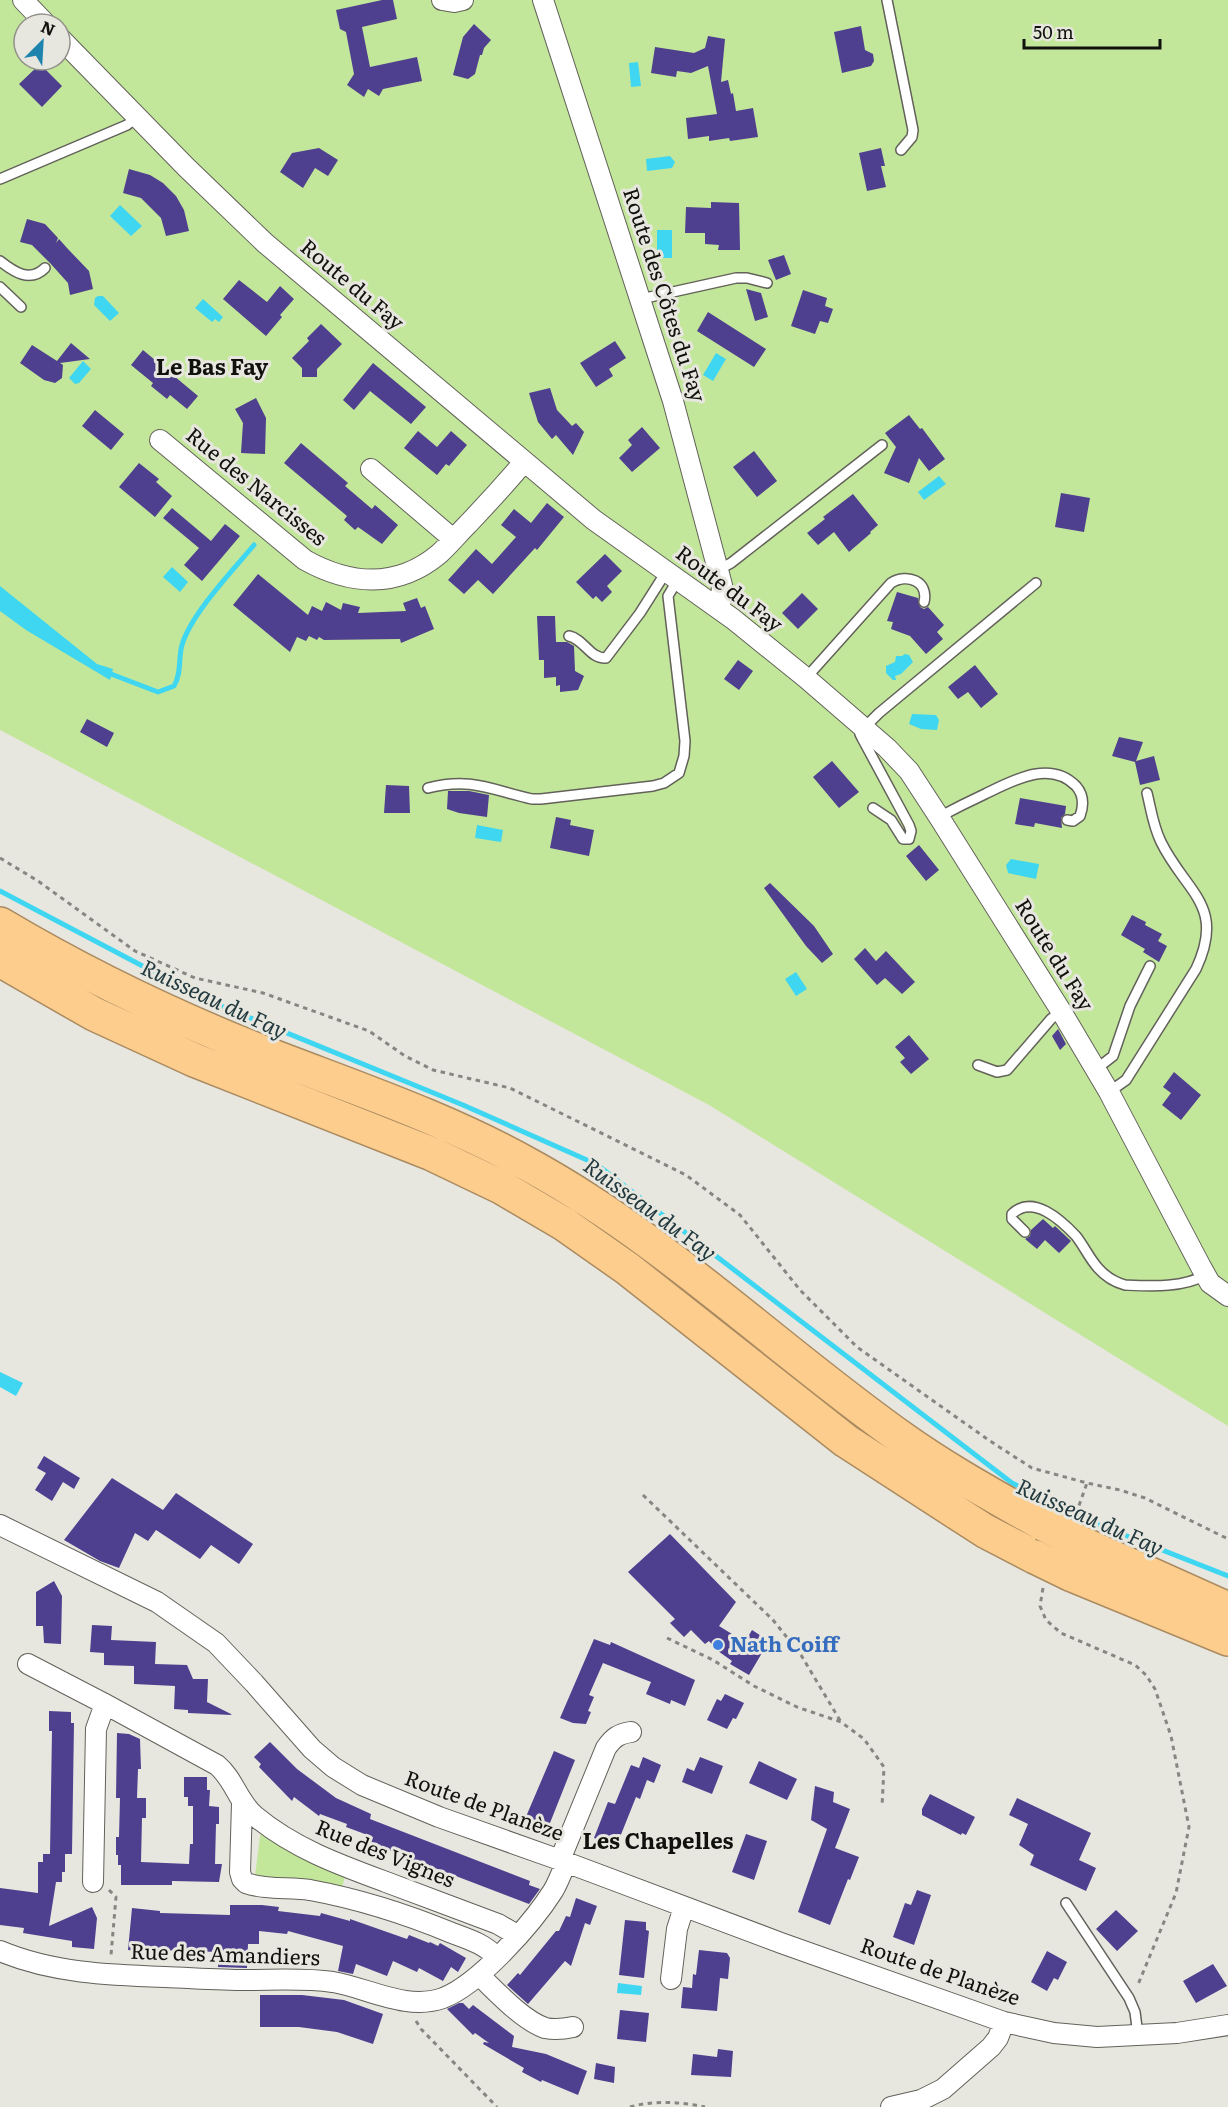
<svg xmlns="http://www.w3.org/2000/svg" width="1228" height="2107" font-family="Literata,serif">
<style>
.green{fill:#c3e79a;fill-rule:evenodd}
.water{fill:#3fd6f1}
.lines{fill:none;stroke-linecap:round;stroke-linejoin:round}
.stream{stroke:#3fd6f1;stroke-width:5}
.building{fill:#4e3f8f}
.service-casing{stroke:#62615a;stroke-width:12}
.minor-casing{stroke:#62615a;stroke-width:22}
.motorway-casing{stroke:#aa8b61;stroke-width:36}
.path{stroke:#878680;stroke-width:3;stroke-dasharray:4.5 4.5;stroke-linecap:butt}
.service{stroke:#fff;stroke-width:9}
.minor{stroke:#fff;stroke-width:20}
.motorway{stroke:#fdcd8d;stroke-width:33}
.motorway-bridge-casing{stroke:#aa8b61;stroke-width:36;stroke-linecap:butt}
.motorway-bridge{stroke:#fdcd8d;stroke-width:33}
.shop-dot{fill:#3f7fe0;stroke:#e8e7df;stroke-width:2}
.labels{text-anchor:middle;stroke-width:6;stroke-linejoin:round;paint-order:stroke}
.street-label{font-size:21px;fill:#11110e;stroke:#e8e7df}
.shop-label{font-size:21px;font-weight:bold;fill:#366cbe;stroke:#e8e7df;text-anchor:start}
.neighbourhood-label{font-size:22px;font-weight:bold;fill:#11110e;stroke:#e8e7df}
.water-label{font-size:22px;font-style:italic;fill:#223a3f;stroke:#e8e7df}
</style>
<rect width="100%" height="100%" fill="#e8e7df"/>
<path class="green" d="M0,0H1228V1426L709,1105L0,730ZM24,24H60V60H24Z
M264,1832L316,1863L345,1877L341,1891L255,1876L260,1836Z"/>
<path class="water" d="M638,62L641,86L631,87L629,63Z
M670,156L675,162L672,168L647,171L646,159Z
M120,205L142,226L131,236L110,216Z
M657,230H672V258H657Z
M98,296H103L119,313L110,321L94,305L95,298Z
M203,299L223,317L219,322L215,319L212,322L195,308Z
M716,353L726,359L713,381L703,375Z
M83,361L91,369L79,383L75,384L69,378Z
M939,476L946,484L924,500L918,492Z
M172,567L188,582L180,592L163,577Z
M0,586L97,664L113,669L110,680L26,630L0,611Z
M905,654L909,655L913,662L901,674L895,676L896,680H893L886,673V666L895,662L896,656H902Z
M912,714L936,715L939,720L937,730L921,729L909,724Z
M477,825L503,830L501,842L475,838Z
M1011,859L1039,864L1036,879L1008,873L1006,865Z
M796,972L807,989L796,996L785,979Z
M0,1372L23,1383L16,1396L0,1387Z
M618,1983L642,1986L641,1995L617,1993Z"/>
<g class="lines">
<path class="stream" d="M111,674L158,692L174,686C182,673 178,658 182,645C191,614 233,570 254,545
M0,891L209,1001L463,1105L596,1164L1012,1483L1081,1518L1228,1576"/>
</g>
<path class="building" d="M382,0H393L397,19L362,27L370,67L417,57L422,81L383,89L379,96L368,89L364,97L347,85L354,74L346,32L340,29L336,10Z
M474,24L491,40L484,48L482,55H480L475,74L468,79L453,75L463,37Z
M861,26L865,50L873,54L874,61L871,66L842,73L834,32Z
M708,36L725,39L721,82L728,80L731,94L733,93L736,111L753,108L758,137L730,141L729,138L709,141V136L688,139L686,118L717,114L708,66L691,73L677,71L676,77L651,73L655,47L694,53L705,48Z
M40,64L62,86L42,107L19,84Z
M319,148L338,160L328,176L315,168L303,188L280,172L292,153Z
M881,148L885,166H881L886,187L867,191L859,153Z
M129,169L150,175L163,183L176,196L184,210L189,231L166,236L161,218L141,198L123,193Z
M711,202L739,203L740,250H718L719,245L705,244V233H685L686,207L711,208Z
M27,219L45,224L58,238L56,243L59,239L67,248L89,271L93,289L70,295L68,283L50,263L32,245L20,242Z
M784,255L791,274L776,280L768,260Z
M239,280L267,302L280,286L294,299L280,315L282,317L266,336L223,299Z
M746,289L761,293L768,317L755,321Z
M803,290L827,298L825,306L833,309L828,323L820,321L815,334L791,326Z
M708,312L766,349L754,367L697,331Z
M321,324L342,344L317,369V377H302V368L292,358L309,341L307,338Z
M615,341L626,358L609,369L613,376L596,387L580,363Z
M71,343L90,359L60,363L63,365L62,378L55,383L44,380L20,363L32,345L57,361Z
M143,350L198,396L187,409L170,395L167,399L151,386L153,383L131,365Z
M373,363L426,407L411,424L370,391L354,410L343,400Z
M550,388L557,410L572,426L576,423L584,432L573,455L556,435L552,439L538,422L529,393Z
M256,398L266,418L265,454L241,453L243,423L235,409Z
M95,410L124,434L111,450L82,426Z
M909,415L920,429L922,428L945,459L929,471L919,458L909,483L884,473L896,447L885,433Z
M642,427L660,448L632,472L619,458L632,445L628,440Z
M418,431L437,447L451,431L467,445L449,466L446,464L437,475L404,448Z
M301,443L348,483L345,486L372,509L375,505L398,525L382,544L358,527L355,530L344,520L347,516L284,463Z
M754,451L777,481L757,497L733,467Z
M139,463L159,479L156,482L172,496L155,517L119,487Z
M1061,493L1090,498L1084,532L1055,527Z
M853,494L878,525L870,532L871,533L849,552L834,532L818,545L807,533L825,519L823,517Z
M547,503L564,517L537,550L535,548L493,594L478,580L464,594L448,580L476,549L492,564L516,537L501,525L514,509L531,523Z
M172,508L211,541L225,524L240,536L202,581L184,565L199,548L163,518Z
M605,554L622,571L607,586L612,592L602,602L596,596L593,599L576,582Z
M258,574L308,615L312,606L322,611L326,602L341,610L343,603L360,607L358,613L406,611L403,603L417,598L421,608L425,606L434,629L401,643L400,639L324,640L319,637L317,640L309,636L306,641L297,637L290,652L233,605Z
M897,592L918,598L920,607L924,609L928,607L944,625L937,632L943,639L926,654L910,636L891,629L893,622L887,621Z
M802,593L818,609L798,629L782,613Z
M537,616H555L556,642H567L574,646L575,671L584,676L578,690L560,692V685L556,686V677L544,678V660H539Z
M738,660L753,671L739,690L724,679Z
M975,665L998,694L981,708L968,692L958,699L948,687Z
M87,719L114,733L107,747L80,732Z
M1119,737L1143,742L1136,761L1154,756L1160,780L1140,785L1135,762L1112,756Z
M832,761L859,792L839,808L813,777Z
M386,785L409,786L410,813H384Z
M448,791H469L489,795L487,817L459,813L447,809Z
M1020,798L1066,806L1065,814L1061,818L1062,828L1035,823L1034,827L1015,824Z
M556,817L571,820L570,825L594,830L589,856L550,848Z
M919,845L939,870L926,881L906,856Z
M770,883L814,926L833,954L822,963L806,946L764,888Z
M1132,915L1146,922L1145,925L1162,934L1158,941L1167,946L1159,962L1143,952L1145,949L1121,935Z
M865,948L876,961L886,951L915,982L902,994L885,978L877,985L854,959Z
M1058,1029L1066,1044L1060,1050L1052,1036Z
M909,1035L929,1059L911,1074L900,1062L905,1058L895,1047Z
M1174,1072L1201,1095L1181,1120L1162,1105L1171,1093L1163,1087Z
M1043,1219L1053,1228L1055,1226L1071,1241L1059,1253L1045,1240L1037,1249L1025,1239L1030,1236L1031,1230Z
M44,1456L80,1478L74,1489L63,1482L52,1501L35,1490L46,1473L37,1468Z
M112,1478L163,1510L176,1493L253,1544L239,1564L211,1545L200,1559L156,1530L148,1541L135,1533L119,1568L100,1561L64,1540Z
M670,1534L736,1602L719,1626L745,1642L752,1630L769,1641L749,1675L730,1664L732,1661L718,1651L709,1641L705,1644L691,1630L684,1637L670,1623L675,1619L628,1572Z
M54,1581L62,1596L61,1644L44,1643L43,1626H36V1592Z
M92,1625L112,1626L111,1640L156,1642L155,1664L187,1665L193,1679H208L207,1702L233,1715L188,1713V1710L174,1709L175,1686L134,1684V1666L104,1665V1653L90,1652Z
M594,1639L610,1645L611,1642L695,1680L685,1706L671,1700L670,1704L646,1694L651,1682L603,1663L589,1695L594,1697L588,1711L591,1712L586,1724L573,1723L560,1718Z
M725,1694L744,1703L736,1719L733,1718L727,1729L707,1720L717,1699L721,1701Z
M49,1711L71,1712V1723H74L72,1854H65V1872H62V1882H56L49,1926L92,1907L97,1918L94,1949L72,1947V1941L23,1933L24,1928L0,1925V1888L38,1893V1862H43V1854H50L52,1731H49Z
M117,1733L129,1734L140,1739L141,1769H138L137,1798H146V1818H142L141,1862L189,1864L190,1844H193V1806H188V1797H184V1777H207V1790H210L209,1806L219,1807V1824H216L215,1864H222L219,1882L172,1881V1885H121V1865H118V1855H116V1837H119L120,1798H116Z
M270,1742L297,1769L336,1798L371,1814L370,1819L530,1881L529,1885L540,1889L529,1904L380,1847L381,1845L371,1842L373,1837L346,1827L347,1824L320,1814L319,1816L294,1797L292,1801L259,1767L261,1764L254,1757Z
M554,1751L575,1760L548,1828L525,1819Z
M643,1757L661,1765L654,1783L647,1780L640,1799L636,1797L616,1847L594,1838L608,1802L615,1804L631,1765L639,1768Z
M700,1757L723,1766L712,1794L682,1782L687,1768L694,1771Z
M759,1761L797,1779L787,1800L749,1783Z
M815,1786L834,1792L833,1802L850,1809L835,1848L859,1857L850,1880L848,1879L830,1925L798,1912L827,1829L811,1820Z
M930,1794L975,1817L966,1835L962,1833L961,1835L922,1815V1809Z
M1017,1798L1091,1833L1079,1860L1096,1868L1086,1891L1030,1865L1034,1855L1019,1845L1028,1824L1009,1815Z
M746,1834L767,1841L754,1880L732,1872Z
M917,1890L931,1895L914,1945L893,1937L905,1903L911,1905Z
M576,1898L597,1906L590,1925L585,1923L571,1966L565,1961L528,2004L507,1985L518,1973L520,1975L556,1931H559L566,1916L570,1917Z
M230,1905H262L279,1907L278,1911L320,1916L321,1913L350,1921V1919L407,1939L409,1935L429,1943L430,1942L438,1946L440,1943L466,1958L458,1972L451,1967L443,1981L419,1968L417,1972L393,1961L387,1976L356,1964L353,1974L338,1971L343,1946L288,1931L287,1934L259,1931V1944H248L247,1968L218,1967V1952L157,1950L156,1953L128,1950L132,1908L160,1911V1913L230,1915Z
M1116,1910L1138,1931L1117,1951L1096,1929Z
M625,1920L646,1922V1930L649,1931L644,1978L619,1975Z
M699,1950L727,1953L730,1958L728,1979L720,1978L717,2011L681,2008L683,1987L692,1988L693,1974L696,1975Z
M1047,1951L1067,1962L1058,1980L1054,1978L1047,1991L1031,1982Z
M1213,1964L1227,1986L1196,2003L1183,1981Z
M260,1995H302L344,2000L383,2014L373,2044L337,2032L299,2027H260Z
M459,2003H463L469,2009L473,2005L514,2036L512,2047L546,2054L587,2071L578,2095L542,2080L541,2082L522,2072L524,2068L483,2044L484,2042L489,2043L475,2033L473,2035L447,2009Z
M620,2010L649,2013L646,2042L617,2039Z
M718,2049L733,2051L731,2077L691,2075L693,2054L717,2057Z
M596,2063L615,2067L614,2083L594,2079Z"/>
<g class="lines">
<g class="service-casing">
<path id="service" d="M887,0L913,130L912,137L901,150
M0,179L127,125L137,117
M0,261C14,272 30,283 45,268
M0,287L21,307
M641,299L736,278H747L767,283
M718,570L731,563L882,445
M569,636C584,639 590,659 606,658L640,613L666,572
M806,678L891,583C907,573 929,581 924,602
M428,788C472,777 491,790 532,799H541L653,786L664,783L679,773L684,756L685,741L668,596L677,581
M873,808L891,820L903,839H909L911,831L909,825L862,738L860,734L862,730L879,713L1036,583
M939,817C954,809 970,801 985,794C1012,781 1050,759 1076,786C1084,795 1084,805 1080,816L1073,821L1067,820
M978,1065L997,1072L1007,1070L1051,1019L1061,1011
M1095,1070L1113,1056L1130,1006L1150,966
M1109,1092L1126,1080L1196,969C1226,905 1186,893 1161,842C1153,826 1151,809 1147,793
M1025,1232L1012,1219V1214C1033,1194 1061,1220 1076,1236C1084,1246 1089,1258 1098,1268C1105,1276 1114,1282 1125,1285C1150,1286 1184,1288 1205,1275
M1066,1903L1129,1998L1135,2012L1138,2035"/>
</g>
<g class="minor-casing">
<path id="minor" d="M23,0L46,24
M442,0L454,2L463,0
M543,0L673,401L722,585L721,601L717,607
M60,38L186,167L265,243L594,520L733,619L806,678L887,748L909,771L939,817L1061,1011L1109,1092L1201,1267L1210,1283L1228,1296
M160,440L305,560C350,585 397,589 439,554C449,545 458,534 468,524C487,504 506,483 524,462
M371,469L453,539
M0,1525L157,1602L216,1643L254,1683L312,1749L333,1767L362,1785L439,1817L560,1860L781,1943L1004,2022L1054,2033L1097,2037L1177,2033L1228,2025
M28,1664L105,1704L217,1765C234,1779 238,1802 255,1816C293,1848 340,1865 386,1882C423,1896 461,1910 498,1924L517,1935
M242,1803L240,1872L242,1879L246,1883C266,1890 289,1887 310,1890C359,1899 406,1914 452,1933C468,1939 485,1944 496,1957
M560,1860L606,1748C613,1738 618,1734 631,1732
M93,1882L96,1729L105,1704
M0,1951C52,1973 109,1975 165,1977C192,1978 219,1980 246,1980C275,1980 304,1978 333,1982C368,1988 407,2011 443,1998C479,1984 532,1924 553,1891C558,1883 562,1872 566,1862
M479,1975C496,1991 522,2020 545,2028C555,2030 564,2029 573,2027
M671,1979L677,1929L684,1907
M891,2107L921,2100L943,2089L991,2047L998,2038L1004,2022"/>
</g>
<g class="motorway-casing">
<path id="motorway" d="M0,924C84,974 171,1016 262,1052C352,1087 446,1118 531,1166C667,1241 777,1350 903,1439C948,1471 996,1497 1043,1524
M0,960L94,1014L194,1060L432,1154L501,1187L564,1224L628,1269L846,1441L985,1531L1035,1557
M1081,1543L1228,1609
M1070,1574L1228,1639"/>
</g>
<path class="path" d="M0,858L38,881L135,951L195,978L263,993L369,1031L405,1056L433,1070L510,1088L686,1175L740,1215L800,1290L857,1347L990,1441L1032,1468L1087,1483L1120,1490L1145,1498L1228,1539
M643,1495L773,1620L801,1655L841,1722
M1076,1514L1087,1483
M1043,1588L1040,1606L1046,1620L1061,1633L1135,1665L1146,1675L1155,1689L1171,1736L1189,1827L1176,1893L1137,1987
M667,1638L713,1660L754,1686L797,1707L841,1722L864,1739L884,1767L882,1807
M109,1890L116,1897L111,1955
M416,2021L421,2029L497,2107
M630,2107C654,2100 681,2102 705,2107"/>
<use href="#service" class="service"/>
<use href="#minor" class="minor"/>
<use href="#motorway" class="motorway"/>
<g class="motorway-bridge-casing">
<path id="motorway-bridge" d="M1043,1524L1081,1543
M1035,1557L1070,1574"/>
</g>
<use href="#motorway-bridge" class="motorway-bridge"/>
</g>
<circle class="shop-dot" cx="718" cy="1645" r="6"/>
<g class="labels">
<g class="street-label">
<text transform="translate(352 285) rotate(40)" y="7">Route du Fay</text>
<text transform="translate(664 295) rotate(72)" y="7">Route des Côtes du Fay</text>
<text transform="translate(256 487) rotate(39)" y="7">Rue des Narcisses</text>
<text transform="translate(729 589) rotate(37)" y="7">Route du Fay</text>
<text transform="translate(1054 955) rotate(58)" y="7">Route du Fay</text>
<text transform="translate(484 1806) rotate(20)" y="7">Route de Planèze</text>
<text transform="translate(385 1854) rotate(22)" y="7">Rue des Vignes</text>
<text transform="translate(225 1955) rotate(2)" y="7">Rue des Amandiers</text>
<text transform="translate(940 1972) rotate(19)" y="7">Route de Planèze</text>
</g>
<g class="shop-label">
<text x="730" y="1652">Nath Coiff</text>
</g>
<g class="neighbourhood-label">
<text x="212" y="375">Le Bas Fay</text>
<text x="658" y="1849">Les Chapelles</text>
</g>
<g class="water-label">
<text transform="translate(214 999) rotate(25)" y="8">Ruisseau du Fay</text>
<text transform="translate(650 1209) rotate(36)" y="8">Ruisseau du Fay</text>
<text transform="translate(1090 1517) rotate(24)" y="8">Ruisseau du Fay</text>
</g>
</g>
<g transform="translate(42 42) rotate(24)"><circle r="28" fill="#e8e7df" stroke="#92918b" stroke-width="1.5"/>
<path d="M0-4.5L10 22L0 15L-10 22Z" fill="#1e84ae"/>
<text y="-9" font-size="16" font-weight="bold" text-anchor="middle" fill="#11110e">N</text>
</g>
<path d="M1024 39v9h136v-9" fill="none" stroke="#11110e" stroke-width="3"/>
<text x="1033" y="39" font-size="18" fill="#11110e" stroke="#e8e7df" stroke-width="4.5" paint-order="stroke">50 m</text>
</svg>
